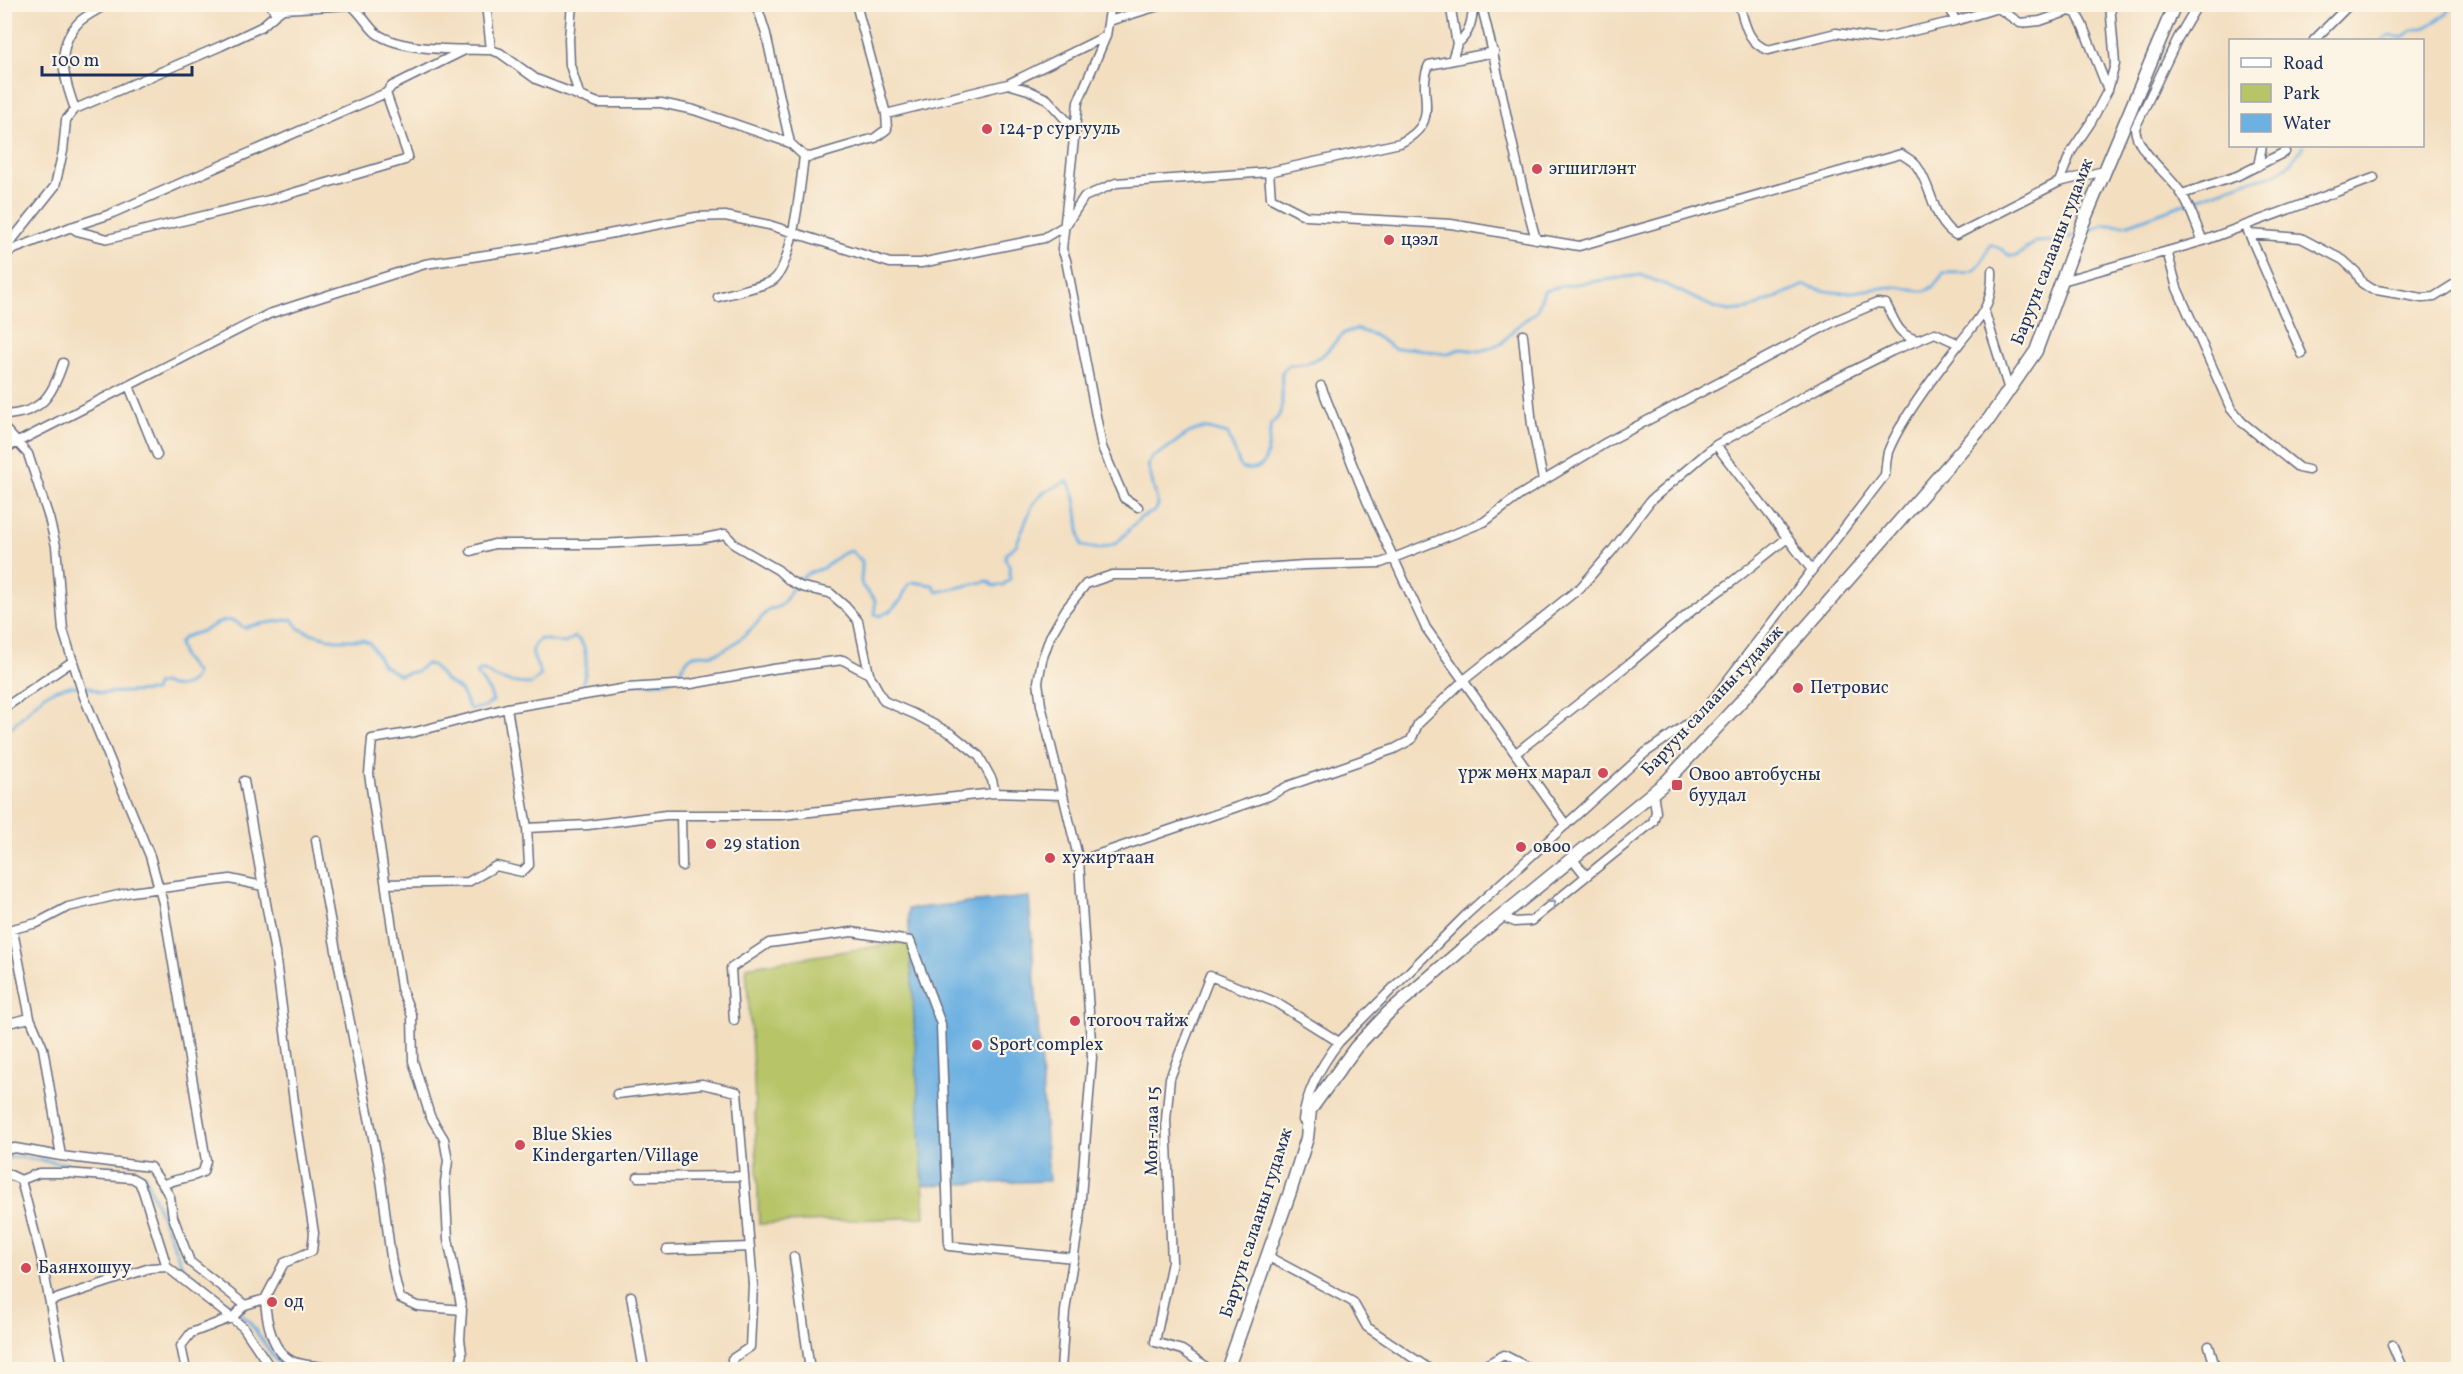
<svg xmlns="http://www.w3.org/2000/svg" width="2463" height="1374" viewBox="0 0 2463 1374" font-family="Vollkorn,serif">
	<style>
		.green { fill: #b7c567; stroke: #697a62; stroke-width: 1.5 }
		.water { fill: #6db1e2; stroke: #4470a0; stroke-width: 1.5 }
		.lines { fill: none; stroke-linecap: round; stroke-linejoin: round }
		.stream { stroke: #6db1e2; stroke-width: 3 }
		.minor-casing { stroke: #676c80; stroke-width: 11 }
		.secondary-casing { stroke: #676c80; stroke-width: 15 }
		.minor { stroke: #fff; stroke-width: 8 }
		.secondary { stroke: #fff; stroke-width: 12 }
		.oneway { stroke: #8d97ae }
		.poi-dot { fill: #d1495b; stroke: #fcf5e5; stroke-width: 2 }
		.labels { text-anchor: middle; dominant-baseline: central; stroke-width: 4.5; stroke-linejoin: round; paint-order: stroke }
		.poi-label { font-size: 18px; fill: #1b2f5e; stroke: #fcf5e5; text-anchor: start }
		.street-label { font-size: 18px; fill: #1b2f5e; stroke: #fcf5e5 }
	</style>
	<rect width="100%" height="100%" fill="#fcf5e5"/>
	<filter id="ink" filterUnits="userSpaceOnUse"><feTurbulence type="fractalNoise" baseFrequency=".0167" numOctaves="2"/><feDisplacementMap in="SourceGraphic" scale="12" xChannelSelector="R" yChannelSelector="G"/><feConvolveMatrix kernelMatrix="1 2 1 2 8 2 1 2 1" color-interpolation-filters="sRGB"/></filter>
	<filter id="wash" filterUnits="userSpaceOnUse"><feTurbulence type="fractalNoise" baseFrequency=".008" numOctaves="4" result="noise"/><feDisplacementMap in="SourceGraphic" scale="24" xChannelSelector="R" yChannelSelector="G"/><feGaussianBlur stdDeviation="1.35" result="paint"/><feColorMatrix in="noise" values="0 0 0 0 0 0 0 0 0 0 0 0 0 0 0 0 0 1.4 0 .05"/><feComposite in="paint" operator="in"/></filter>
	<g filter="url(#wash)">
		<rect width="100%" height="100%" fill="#f3dec0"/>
		<path class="green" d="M 910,941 L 925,1217 L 759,1224 L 754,1079 L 746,967 Z"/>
		<path class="water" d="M 1029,897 L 1049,1181 L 923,1185 L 908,909 Z"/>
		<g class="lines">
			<path class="stream" d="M 2382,40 L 2389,36 L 2402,37 L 2413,30 L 2426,27 L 2447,14 L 2451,4
				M 2085,232 L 2103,225 L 2126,225 L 2250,180 C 2279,177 2288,169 2303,146
				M 624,685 C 638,680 658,686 670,680 C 681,675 682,662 692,656 C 699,652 707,656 714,654 C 736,647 755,626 769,609 C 788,609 787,589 801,578 C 806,573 816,571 823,568 C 833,562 839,553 851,551 L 862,561 C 863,587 854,579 875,600 L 875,614 L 880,616 L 890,611 L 901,600 L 908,585 L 913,582 L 933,585 L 937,592 L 988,581 L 994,586 L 1003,585 L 1010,579 L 1009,565 L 1005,559 L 1006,554 L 1016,545 L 1033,504 L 1043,493 L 1067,481 C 1080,498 1076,525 1082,546 L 1099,549 L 1117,543 L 1140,518 L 1155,511 L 1158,505 L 1148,465 L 1152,457 C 1170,451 1187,426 1208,429 C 1215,430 1221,433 1228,434 L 1241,468 C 1273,476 1267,444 1271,424 C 1288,413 1280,390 1282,372 L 1289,365 L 1306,364 L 1323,355 L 1344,333 L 1356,329 L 1374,335 L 1395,349 L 1410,348 L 1446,354 L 1460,349 L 1480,351 L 1490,348 L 1502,343 L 1515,328 L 1537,311 L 1544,291 L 1561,286 L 1641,275 L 1669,286 L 1715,308 L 1730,311 L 1749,309 L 1805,285 C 1846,300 1857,288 1896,287 C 1905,287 1915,292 1924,291 C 1933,290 1939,280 1943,273 C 1976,272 1977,277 1990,244 L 2001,249 L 2010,256 L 2017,256 L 2035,242 L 2057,241 L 2073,236
				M 4,731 L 12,727 L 44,695 L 57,689 L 70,686 L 89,687 L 101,693 L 154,691 L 156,685 L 163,683 C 174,689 192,688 196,673 L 183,657 L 179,643 C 186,633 195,635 205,630 C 216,625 220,619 233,621 C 238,622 240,626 245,628 C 254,623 280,622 292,619 L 300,629 L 310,633 L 335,640 L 363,640 L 370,643 L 383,665 L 399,675 L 417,671 L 426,664 L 432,665 L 445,680 L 460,690 L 470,709 L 485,707 L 493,701 L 490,692 L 477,674 L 480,670 C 487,671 488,673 493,676 C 505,682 519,684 531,684 L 541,675 C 537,662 525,650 540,639 L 565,643 L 575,637 C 590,645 587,671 582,685 L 584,688 L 603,688
				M 4,1159 L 16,1157 L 144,1174 L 183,1268 L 248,1320 L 283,1370"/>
		</g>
	</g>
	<g filter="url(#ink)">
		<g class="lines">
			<defs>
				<path id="minor" d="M 270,4 L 276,14 L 283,9 L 351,5 C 361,13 367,25 376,33 C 402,52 459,49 491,50 L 500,53 L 536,79 L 598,103 L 661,103 L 694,110 L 790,143 L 804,156 L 810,157 L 875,138 L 887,129 L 886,114 L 856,4
					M 486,4 L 491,50
					M 572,4 L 569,39 L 570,65 L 580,97
					M 754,4 L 760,15 L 766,34 L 790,143
					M 1111,4 L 1106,36 L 1078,102 L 1062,249 L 1066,260 L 1102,447 L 1124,498 L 1138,507
					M 1450,4 L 1457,44 L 1452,60
					M 1481,4 C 1502,82 1513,161 1536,239
					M 1739,4 C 1745,23 1747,43 1768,50 L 1836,33 L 1879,39 L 1955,21 L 1998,8 L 2020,23 L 2040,21 L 2069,11 L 2076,13 L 2082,24 L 2108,90
					M 1949,4 L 1955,21
					M 2198,4 L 2178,38 L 2135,128 C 2136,151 2169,174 2181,193 C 2191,207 2196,226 2203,241
					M 2076,13 L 2086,4
					M 1109,21 L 1165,4
					M 2314,40 L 2350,4
					M 1457,44 C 1470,34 1472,20 1474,4
					M 1008,84 L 1106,36
					M 75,109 L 221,46 L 261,27 L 276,14
					M 886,114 L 1008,84 L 1028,90 L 1047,99 L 1076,131
					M 2258,166 L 2262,146
					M 1269,172 L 1400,143 C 1445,120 1415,94 1429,65 L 1494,52
					M 2059,182 L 2071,152 L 2091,122 L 2108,90 L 2115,64 L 2110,4
					M 2182,194 L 2237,176 L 2285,152
					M 71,227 L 77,231 L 108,239 L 269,200 L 405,160 L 408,156 L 386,93
					M 2247,229 L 2302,354
					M 2249,234 L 2301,238 L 2343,260 L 2356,272 L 2362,283 L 2371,289 L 2422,298 L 2434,297 L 2458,282
					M 4,250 L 55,186 L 63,151 L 66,120 L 75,109 C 64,79 54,48 79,22 C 86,15 98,10 107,4
					M 2167,251 L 2177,288 L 2231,409 L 2242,422 L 2299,468 L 2308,470
					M 4,253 L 71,227 L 108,215 L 386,93 L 392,86 L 467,49
					M 2062,281 L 2203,241 L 2374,178
					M 718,297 C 733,292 758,288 772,281 C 793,269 801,180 804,156
					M 1985,313 L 2009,390
					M 1523,335 L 1532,425 L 1543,480
					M 129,386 L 157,455
					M 1321,386 L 1367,501 L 1426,628 L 1566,825
					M 4,415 C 42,413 52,396 63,363
					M 4,428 L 28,454 L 49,518 L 56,546 L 63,630 L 84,697 L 150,856 L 163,903 L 206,1161 L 203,1172 C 190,1179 175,1178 163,1185 L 170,1197 L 173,1217 L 190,1262 L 245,1305
					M 1716,445 L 1812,570
					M 4,449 L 269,314 L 425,264 L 552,245 L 696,217 L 725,216 L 769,225 L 890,263 L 921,263 L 1044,238 L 1066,225 L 1084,197 L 1116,183 L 1269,172 L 1271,198 L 1306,216 L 1451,224 L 1579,246 L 1901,154 C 1906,157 1913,161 1916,165 C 1933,187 1932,221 1956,235 L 2059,182 L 2104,171
					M 471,551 L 494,544 L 598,544 L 700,539 L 725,534 L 735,545 L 778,570 L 790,581 L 802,587 L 830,593 L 846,607 L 858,621 L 869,674
					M 4,708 L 73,661
					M 1516,753 L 1630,663 L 1694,609 L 1733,581 L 1786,539
					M 1063,795 L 1041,705 L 1038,682 L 1042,660 L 1050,637 L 1066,609 L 1086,584 L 1112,575 L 1162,575 L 1304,565 L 1381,563 L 1484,522 L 1520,495 L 1607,442 L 1837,320 L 1877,303 L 1886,304 C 1895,321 1898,337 1919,340
					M 681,816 L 682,866
					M 527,828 L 588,825 L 666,815 L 781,815 L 995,793 L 1063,795 L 1079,861 L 1092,1057 L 1079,1223 L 1065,1311 L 1061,1370
					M 316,840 C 334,949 357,1055 378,1163 C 387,1208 387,1254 400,1298 L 417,1306 L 462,1310
					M 1571,857 L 1586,876
					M 1079,861 L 1269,796 L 1288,786 L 1394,749 L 1411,740 L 1418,724 L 1464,680 L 1581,587 L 1612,551 L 1651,500 L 1716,445 L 1824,385 L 1892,351 L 1935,333 L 1959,344
					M 386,884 L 468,882 L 496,866 L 522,872 L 529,865 L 527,828 L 507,708
					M 1500,916 L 1515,922 L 1531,921 L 1653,822 L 1656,812 L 1653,792
					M 4,931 L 37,923 L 68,907 L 131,892 L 230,879 L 263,886
					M 13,931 L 30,1018 L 43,1048 L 61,1156 L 150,1167 L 163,1185
					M 734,1020 L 731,968 L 769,943 L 852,932 L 910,941 L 941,1024 L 949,1246 L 1074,1258
					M 4,1024 L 30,1018
					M 617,1094 L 702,1084 L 737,1092 L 753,1285 L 750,1347 L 732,1359 L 733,1370
					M 1303,1120 C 1306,1092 1322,1064 1339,1042 L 1466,915 L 1645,753 L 1690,722 L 1707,707 L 1885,475 C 1886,468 1886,459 1888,452 C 1900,420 1937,372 1959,344 C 1979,318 1993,307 1992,271
					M 4,1150 L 15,1148 L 61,1156
					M 4,1172 L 21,1180 L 41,1257 L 63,1370
					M 638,1177 L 744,1176
					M 21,1180 L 39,1173 L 66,1173 L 132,1178 L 139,1182 L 143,1191 L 167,1267 L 243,1327 L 272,1370
					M 667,1250 L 750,1247
					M 1267,1256 L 1353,1302 L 1367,1327 L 1431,1370
					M 794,1257 L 810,1370
					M 631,1296 L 644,1370
					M 265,1299 C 266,1318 271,1351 292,1361 C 302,1366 331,1367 343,1370
					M 50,1301 L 150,1268 L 167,1267
					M 2392,1345 L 2403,1370
					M 2209,1346 L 2216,1370
					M 186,1370 L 181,1346 L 191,1333 L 233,1317 L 245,1305 L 265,1299 L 284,1263 L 312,1251 L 314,1233 L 297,1125 L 275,953 L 244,781
					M 434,1370 L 460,1366 L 462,1354 L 460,1339 L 462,1310 L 448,1239 L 445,1182 L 448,1161 L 444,1139 L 430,1116 L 413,1061 L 412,1016 L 401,988 L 369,774 L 372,739 L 415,732 L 507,708 L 627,688 L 691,684 L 773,669 L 843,660 L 869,674 L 884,701 L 914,714 L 952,734 L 979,756 L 992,780 L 995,793
					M 1203,1370 L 1204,1365 L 1182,1350 L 1155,1342 L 1172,1262 L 1166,1120 L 1170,1078 L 1210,976 L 1275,1002 L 1339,1042
					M 1476,1370 L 1504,1355 L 1533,1370"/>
				<path id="secondary" d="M 1227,1370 L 1290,1192 L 1307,1138 L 1310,1110 L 1356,1047 L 1388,1013 L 1481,933 L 1666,782 L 1746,696 L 1989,419 L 2036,351 L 2083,223 L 2175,4"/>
			</defs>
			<use href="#minor" class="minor-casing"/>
			<use href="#secondary" class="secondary-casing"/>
			<use href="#minor" class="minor"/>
			<use href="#secondary" class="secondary"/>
		</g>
		<defs><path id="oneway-chevron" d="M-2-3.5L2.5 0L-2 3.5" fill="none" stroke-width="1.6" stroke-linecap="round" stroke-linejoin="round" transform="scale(1.5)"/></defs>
		<use class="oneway" href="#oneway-chevron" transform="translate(1552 904) rotate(-39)"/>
	</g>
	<g class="poi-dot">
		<circle cx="987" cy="129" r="6"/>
		<circle cx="1537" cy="169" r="6"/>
		<circle cx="1389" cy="240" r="6"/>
		<circle cx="1798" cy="688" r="6"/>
		<circle cx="1603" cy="773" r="6"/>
		<rect x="1671" y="779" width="12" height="12" rx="3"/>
		<circle cx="711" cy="844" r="6"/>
		<circle cx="1521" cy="847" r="6"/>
		<circle cx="1050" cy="858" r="6"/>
		<circle cx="1075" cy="1021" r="6"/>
		<circle cx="977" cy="1045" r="6"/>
		<circle cx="520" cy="1145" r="6"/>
		<circle cx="26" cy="1268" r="6"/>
		<circle cx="272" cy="1302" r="6"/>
	</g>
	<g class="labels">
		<g class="poi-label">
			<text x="999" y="129">124-р сургууль</text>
			<text x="1549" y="169">эгшиглэнт</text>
			<text x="1401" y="240">цээл</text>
			<text x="1810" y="688">Петровис</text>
			<text x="1591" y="773" text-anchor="end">үрж мөнх марал</text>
			<text x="1689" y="775">Овоо автобусны<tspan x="1689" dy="21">буудал</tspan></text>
			<text x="723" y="844">29 station</text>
			<text x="1533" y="847">овоо</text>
			<text x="1062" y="858">хужиртаан</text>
			<text x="1087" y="1021">тогооч тайж</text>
			<text x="989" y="1045">Sport complex</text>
			<text x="532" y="1135">Blue Skies<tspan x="532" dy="21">Kindergarten/Village</tspan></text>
			<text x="38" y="1268">Баянхошуу</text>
			<text x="284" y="1302">од</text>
		</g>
		<g class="street-label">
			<text transform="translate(2053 252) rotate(-69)">Баруун салааны гудамж</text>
			<text transform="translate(1713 701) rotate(-47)">Баруун салааны гудамж</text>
			<text transform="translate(1153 1131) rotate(-89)">Мон-лаа 15</text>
			<text transform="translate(1257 1223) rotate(-72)">Баруун салааны гудамж</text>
		</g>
	</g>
	<rect width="2463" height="1374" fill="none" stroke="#fcf5e5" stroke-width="24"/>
	<rect x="2229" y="39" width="195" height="108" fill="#fcf5e5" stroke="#a2a6af" stroke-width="1.5"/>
	<rect x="2241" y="58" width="30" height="9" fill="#ffffff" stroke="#a2a6af" stroke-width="1.5"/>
	<text x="2283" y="69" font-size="18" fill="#1b2f5e">Road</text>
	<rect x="2241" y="84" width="30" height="18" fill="#b7c567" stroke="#a2a6af" stroke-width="1.5"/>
	<text x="2283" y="99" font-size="18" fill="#1b2f5e">Park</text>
	<rect x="2241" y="114" width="30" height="18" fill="#6db1e2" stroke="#a2a6af" stroke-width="1.5"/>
	<text x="2283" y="129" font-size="18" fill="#1b2f5e">Water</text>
	<path d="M42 66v9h150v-9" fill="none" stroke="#1b2f5e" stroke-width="3"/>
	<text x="51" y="66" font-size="18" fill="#1b2f5e" stroke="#fcf5e5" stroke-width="4.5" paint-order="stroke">100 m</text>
</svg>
